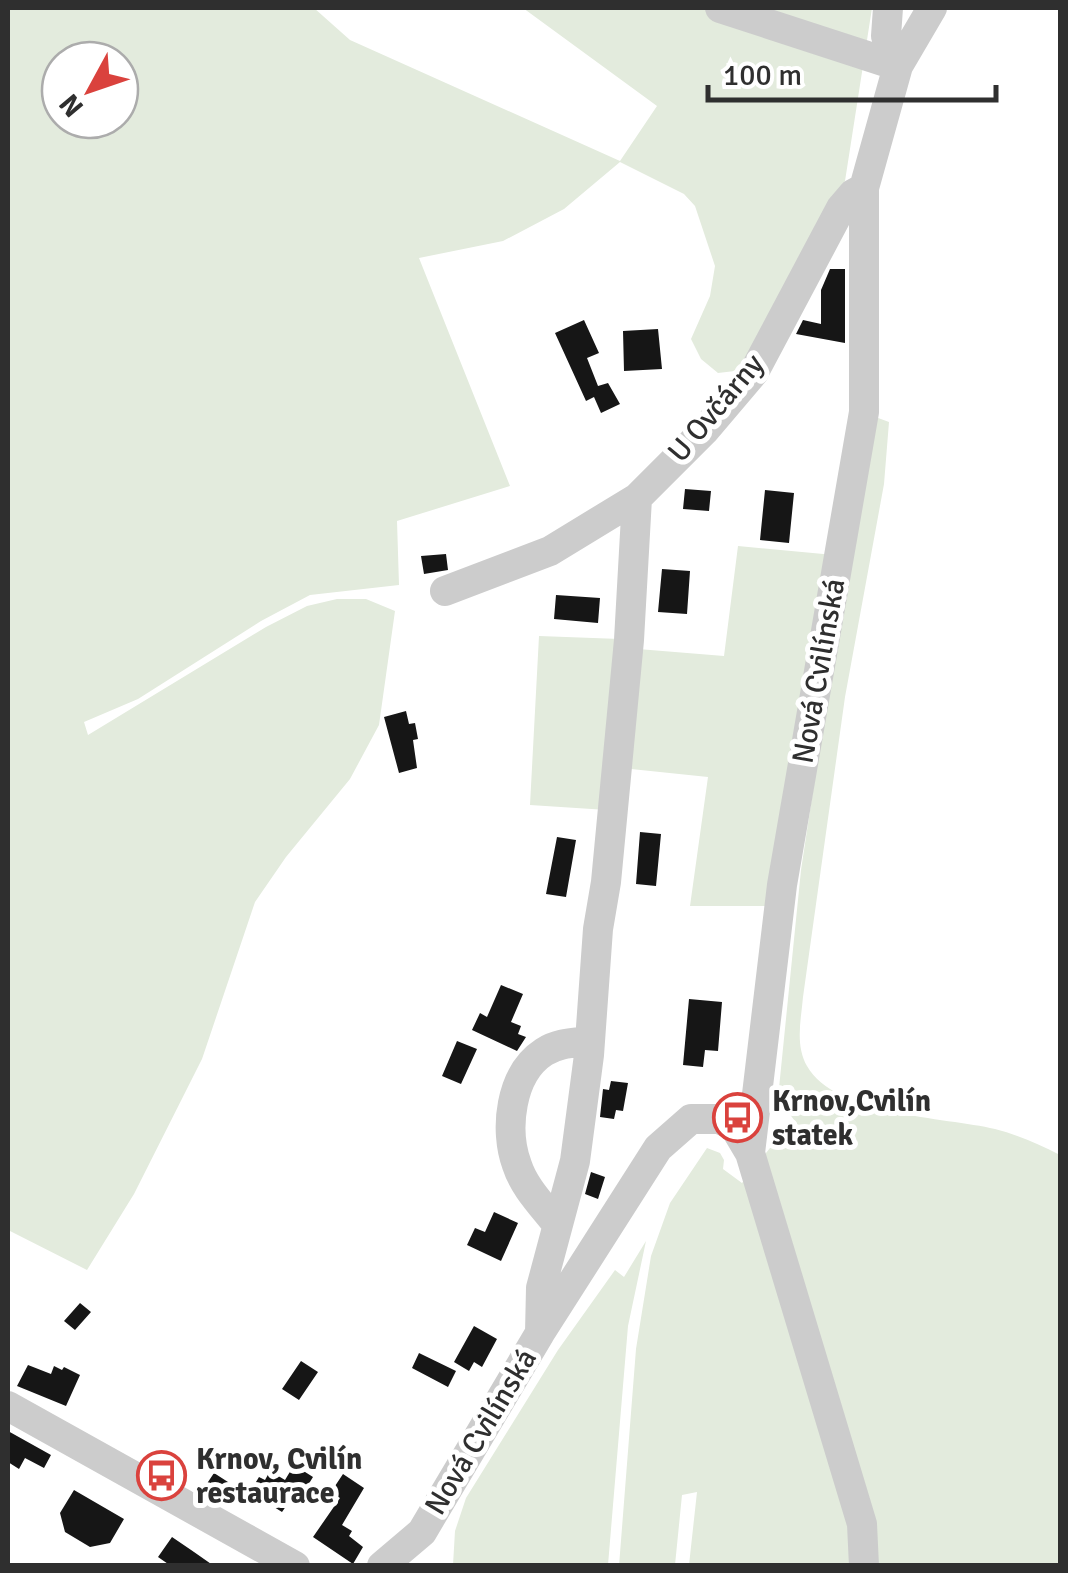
<svg xmlns="http://www.w3.org/2000/svg" width="1068" height="1573" viewBox="0 0 1068 1573" font-family="Signika,sans-serif">
	<style>
		.green { fill: #e3ebdd; fill-rule: evenodd }
		.building { fill: #161616 }
		.lines { fill: none; stroke-linecap: round; stroke-linejoin: round }
		.minor { stroke: #ccc; stroke-width: 30 }
		.labels { text-anchor: middle; dominant-baseline: central; stroke-width: 10; stroke-linejoin: round; paint-order: stroke }
		.street-label { font-size: 30px; fill: #2f2f2f; stroke: #fff }
		.poi-label { font-size: 30px; font-weight: bold; fill: #2f2f2f; stroke: #fff; text-anchor: start }
	</style>
	<rect width="100%" height="100%" fill="#fff"/>
	<path class="green" d="M 8,8 L 314,8 L 350,40 L 620,161 L 657,106 L 523,8 L 872,8 L 845,181 L 766,336 L 735,371 L 718,373 L 701,359 L 691,339 L 710,296 L 715,266 L 695,206 L 684,194 L 620,162 L 564,209 L 503,241 L 419,258 L 510,486 L 397,521 L 399,585 L 310,595 L 261,621 L 138,699 L 84,722 L 88,735 L 266,627 L 307,606 L 337,599 L 366,599 L 395,611 L 379,725 L 350,779 L 286,857 L 255,902 L 202,1059 L 134,1194 L 87,1270 L 8,1230 ZM 60,60 L 120,60 L 120,120 L 60,120 Z
		M 870,415 L 889,422 L 884,484 L 845,697 L 803,997 C 801,1020 795,1045 807,1066 C 835,1116 945,1117 995,1129 C 1018,1135 1039,1144 1060,1155 L 1060,1565 L 689,1565 L 697,1492 L 682,1495 L 675,1565 L 619,1566 L 636,1349 L 651,1256 L 670,1203 L 707,1148 L 720,1153 L 724,1160 L 723,1169 L 742,1183 L 770,1148 L 797,1124 L 778,1098 L 801,870 Z
		M 738,546 L 834,555 L 767,906 L 690,906 L 708,777 L 631,769 L 638,649 L 724,656 Z
		M 539,636 L 620,639 L 607,810 L 530,805 Z
		M 646,1241 L 628,1326 L 608,1565 L 453,1565 L 455,1531 L 466,1498 L 558,1350 L 615,1270 L 624,1277 Z"/>
	<path class="building" d="M 830,269 L 845,269 L 845,343 L 796,334 L 803,320 L 821,324 L 821,290 Z
		M 584,320 L 599,353 L 587,358 L 598,386 L 608,383 L 620,404 L 601,413 L 594,397 L 586,401 L 555,333 Z
		M 658,329 L 662,369 L 624,371 L 623,331 Z
		M 685,489 L 711,491 L 709,511 L 683,509 Z
		M 765,490 L 794,493 L 789,543 L 760,540 Z
		M 446,554 L 448,570 L 424,574 L 421,556 Z
		M 662,569 L 690,571 L 687,614 L 658,612 Z
		M 556,595 L 600,598 L 598,623 L 554,619 Z
		M 406,711 L 409,724 L 415,723 L 418,739 L 413,740 L 417,768 L 399,773 L 384,717 Z
		M 640,832 L 661,834 L 656,886 L 636,884 Z
		M 557,837 L 576,840 L 566,897 L 546,894 Z
		M 501,985 L 523,994 L 511,1022 L 521,1026 L 518,1034 L 526,1037 L 517,1051 L 472,1030 L 480,1013 L 487,1017 Z
		M 689,999 L 722,1002 L 718,1051 L 705,1050 L 703,1067 L 683,1065 Z
		M 457,1041 L 477,1049 L 461,1084 L 442,1076 Z
		M 611,1081 L 628,1083 L 623,1111 L 616,1110 L 614,1119 L 600,1117 L 603,1089 L 609,1090 Z
		M 591,1172 L 605,1177 L 598,1199 L 585,1194 Z
		M 494,1212 L 518,1223 L 501,1261 L 467,1245 L 475,1228 L 485,1232 Z
		M 80,1303 L 91,1312 L 75,1330 L 64,1321 Z
		M 474,1326 L 497,1339 L 482,1367 L 474,1362 L 469,1371 L 454,1362 Z
		M 419,1353 L 456,1371 L 448,1387 L 412,1368 Z
		M 301,1361 L 318,1372 L 299,1400 L 282,1389 Z
		M 28,1365 L 51,1374 L 54,1366 L 62,1370 L 64,1367 L 80,1375 L 66,1406 L 17,1386 Z
		M 8,1431 L 51,1455 L 44,1468 L 25,1458 L 19,1469 L 8,1462 Z
		M 294,1465 L 313,1477 L 297,1503 L 291,1499 L 282,1512 L 250,1492 L 259,1477 L 265,1480 L 270,1471 L 285,1480 Z
		M 214,1473 L 242,1491 L 234,1503 L 206,1485 Z
		M 343,1474 L 364,1488 L 342,1525 L 352,1531 L 349,1536 L 363,1547 L 353,1564 L 313,1537 L 340,1498 L 331,1492 Z
		M 74,1490 L 124,1519 L 110,1543 L 90,1547 L 65,1532 L 60,1513 Z
		M 172,1537 L 194,1552 L 214,1566 L 171,1566 L 158,1557 Z"/>
	<g class="lines">
		<path class="minor" d="M 720,8 L 898,66
			M 888,8 L 886,36 L 898,66
			M 445,591 L 550,551 L 637,498 L 704,431 L 754,372 L 841,208 L 853,194 L 864,188
			M 750,1153 L 782,885 L 864,412 L 864,188 L 898,66 L 932,8
			M 556,1223 C 542,1205 524,1187 517,1165 C 504,1130 510,1074 544,1052 C 558,1043 573,1043 589,1041
			M 540,1333 L 541,1288 L 575,1161 L 589,1055 L 598,929 L 606,882 L 629,640 L 637,498
			M 8,1406 L 295,1566
			M 382,1566 L 422,1532 L 540,1333 L 658,1148 L 691,1119 L 719,1119 L 734,1126 L 750,1153 L 862,1524 L 864,1566"/>
	</g>
	<defs>
		<symbol id="bus-ring" viewBox="-11 -11 22 22"><circle r="9.5" fill="#fff" stroke="#da423d" stroke-width="1.5"/><path d="M-5-6H5V4H4V6H2V4H-2V6H-4V4H-5ZM-3.5-4V0h7V-4ZM-3.5 1.2v1.5H-2V1.2ZM2 1.2v1.5H3.5V1.2Z" fill="#da423d"/></symbol>
	</defs>
	<g fill-rule="evenodd">
		<use href="#bus-ring" x="710" y="1090" width="55" height="55"/>
		<use href="#bus-ring" x="134" y="1448" width="55" height="55"/>
	</g>
	<g class="labels">
		<g class="street-label">
			<text transform="translate(716 408) rotate(-50)">U Ovčárny</text>
			<text transform="translate(819 671) rotate(-80)">Nová Cvilínská</text>
			<text transform="translate(481 1432) rotate(-59)">Nová Cvilínská</text>
		</g>
		<g class="poi-label">
			<text x="772" y="1101">Krnov,Cvilín<tspan x="772" dy="34">statek</tspan></text>
			<text x="196" y="1459">Krnov, Cvilín<tspan x="196" dy="34">restaurace</tspan></text>
		</g>
	</g>
	<rect width="1068" height="1573" fill="none" stroke="#2f2f2f" stroke-width="20"/>
	<g transform="translate(90 90) rotate(230)"><circle r="48" fill="#ffffff" stroke="#acacac" stroke-width="2.5"/>
	<path d="M0-8L18 38L0 25L-18 38Z" fill="#da423d"/>
	<text y="-15" font-size="28" font-weight="bold" text-anchor="middle" fill="#2f2f2f">N</text>
	</g>
	<path d="M708 85v15h288v-15" fill="none" stroke="#2f2f2f" stroke-width="5"/>
	<text x="723" y="85" font-size="30" fill="#2f2f2f" stroke="#ffffff" stroke-width="8" paint-order="stroke">100 m</text>
</svg>
